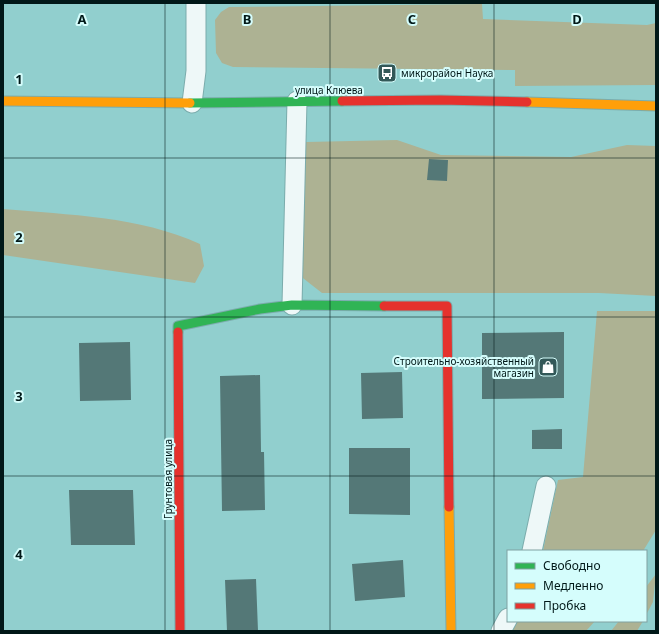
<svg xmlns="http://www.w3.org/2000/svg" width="659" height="634" viewBox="0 0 659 634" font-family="'Noto Sans',sans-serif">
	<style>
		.green { fill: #adb293 }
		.building { fill: #547877 }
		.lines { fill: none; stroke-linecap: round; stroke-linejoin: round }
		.street-casing { stroke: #7bacac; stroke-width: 21 }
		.fast-casing { stroke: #7bacac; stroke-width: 11 }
		.slow-casing { stroke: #7bacac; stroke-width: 11 }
		.jam-casing { stroke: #7bacac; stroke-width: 11 }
		.street { stroke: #eef8f8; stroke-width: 19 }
		.fast { stroke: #30b455; stroke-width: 9 }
		.slow { stroke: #ff9f0a; stroke-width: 9 }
		.jam { stroke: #e5322d; stroke-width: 9 }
		.grid { fill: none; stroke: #011818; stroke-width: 1; stroke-opacity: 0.55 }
		.labels { text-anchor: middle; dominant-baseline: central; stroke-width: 4; stroke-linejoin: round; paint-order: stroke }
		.poi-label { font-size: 10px; fill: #011818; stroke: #d5fdfc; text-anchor: start }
		.street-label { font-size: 10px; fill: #011818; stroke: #d5fdfc }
		.grid-label { font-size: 13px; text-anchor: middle; font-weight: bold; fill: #011818; stroke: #d5fdfc; stroke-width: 4; stroke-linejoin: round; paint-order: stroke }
	</style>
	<rect width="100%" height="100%" fill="#91cfce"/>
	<path class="green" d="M 482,4 L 483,19 L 647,25 L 656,23 L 656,85 L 515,86 L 515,70 L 233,67 L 222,63 L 216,53 L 215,20 L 221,12 L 229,7 Z
		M 397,140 L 441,155 L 571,157 L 627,145 L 656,146 L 656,296 L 599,293 L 322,293 L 299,275 L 300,153 L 306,142 Z
		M 3,209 C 69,215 139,216 200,244 L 204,266 L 195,283 L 3,255 Z
		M 597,311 L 656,311 L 656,530 L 643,551 L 543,551 L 558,480 L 583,477 Z
		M 656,574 L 653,602 L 646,615 L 646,587 Z
		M 515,621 L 595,621 L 586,631 L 510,631 Z
		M 619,621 L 643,621 L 637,631 L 611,631 Z"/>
	<path class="building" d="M 429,159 L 448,160 L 447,181 L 427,180 Z
		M 564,332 L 564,398 L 482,399 L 482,333 Z
		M 130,342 L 131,400 L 80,401 L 79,343 Z
		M 402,372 L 403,418 L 362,419 L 361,373 Z
		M 260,375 L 261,452 L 264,452 L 265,510 L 222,511 L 220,376 Z
		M 562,429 L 562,449 L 532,449 L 532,430 Z
		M 349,448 L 410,448 L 410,515 L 349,514 Z
		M 69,490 L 133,490 L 135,545 L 71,545 Z
		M 403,560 L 405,597 L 355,601 L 352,564 Z
		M 256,579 L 258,631 L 227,631 L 225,580 Z"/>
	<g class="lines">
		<defs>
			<path id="street" d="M 192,103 L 196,71 L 196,3
				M 292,305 L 297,101
				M 532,551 L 546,486
				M 501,631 L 508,618"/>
			<path id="fast" d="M 190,103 L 342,101
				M 178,332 L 178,326 L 260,309 L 292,305 L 384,306"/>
			<path id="slow" d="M 3,101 L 190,103
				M 527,102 L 656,106
				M 449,507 L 451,631"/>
			<path id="jam" d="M 342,101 L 440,100 L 527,102
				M 384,306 L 447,306 L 449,507
				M 178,332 L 180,631"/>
		</defs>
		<use href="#street" class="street-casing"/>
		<use href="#fast" class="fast-casing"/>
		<use href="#slow" class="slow-casing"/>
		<use href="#jam" class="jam-casing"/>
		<use href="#street" class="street"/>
		<use href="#fast" class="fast"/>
		<use href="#slow" class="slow"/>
		<use href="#jam" class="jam"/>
	</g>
	<path class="grid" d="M 165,3 L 165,631M 330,3 L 330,631M 494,3 L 494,631M 3,158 L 656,158M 3,317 L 656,317M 3,476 L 656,476"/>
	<defs>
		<symbol id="bus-square" viewBox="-11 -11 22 22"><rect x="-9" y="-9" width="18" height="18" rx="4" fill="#335858" stroke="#d5fdfc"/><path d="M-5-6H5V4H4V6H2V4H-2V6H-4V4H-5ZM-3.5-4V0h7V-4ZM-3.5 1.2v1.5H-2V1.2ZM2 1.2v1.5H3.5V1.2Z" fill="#fff"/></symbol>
		<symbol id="shop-square" viewBox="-11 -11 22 22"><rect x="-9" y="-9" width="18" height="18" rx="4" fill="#335858" stroke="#d5fdfc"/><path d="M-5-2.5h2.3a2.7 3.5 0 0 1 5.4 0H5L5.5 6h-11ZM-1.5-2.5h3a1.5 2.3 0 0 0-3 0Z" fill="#fff"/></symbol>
	</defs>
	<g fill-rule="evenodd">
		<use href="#bus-square" x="376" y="62" width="22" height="22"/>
		<use href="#shop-square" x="537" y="356" width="22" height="22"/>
	</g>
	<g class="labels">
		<g class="poi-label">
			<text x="401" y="73">микрорайон Наука</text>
			<text x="534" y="361" text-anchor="end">Строительно-хозяйственный<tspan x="534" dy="12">магазин</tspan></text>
		</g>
		<g class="street-label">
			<text x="329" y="90">улица Клюева</text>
			<text transform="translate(168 479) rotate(-90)">Грунтовая улица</text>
		</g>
	</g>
	<g class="grid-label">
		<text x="82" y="24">A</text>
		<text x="247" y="24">B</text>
		<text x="412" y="24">C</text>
		<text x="577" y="24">D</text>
		<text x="19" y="84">1</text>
		<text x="19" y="242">2</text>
		<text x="19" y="401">3</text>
		<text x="19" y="559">4</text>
	</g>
	<rect width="659" height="634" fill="none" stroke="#011818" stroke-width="8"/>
	<rect x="507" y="550" width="140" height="72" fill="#d5fdfc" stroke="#80a1a1"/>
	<rect x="515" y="563" width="20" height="6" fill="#30b455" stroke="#80a1a1"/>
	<text x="543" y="570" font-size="12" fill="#011818">Свободно</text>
	<rect x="515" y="583" width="20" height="6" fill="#ff9f0a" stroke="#80a1a1"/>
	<text x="543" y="590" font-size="12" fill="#011818">Медленно</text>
	<rect x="515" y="603" width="20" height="6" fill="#e5322d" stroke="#80a1a1"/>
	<text x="543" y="610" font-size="12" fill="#011818">Пробка</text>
</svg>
